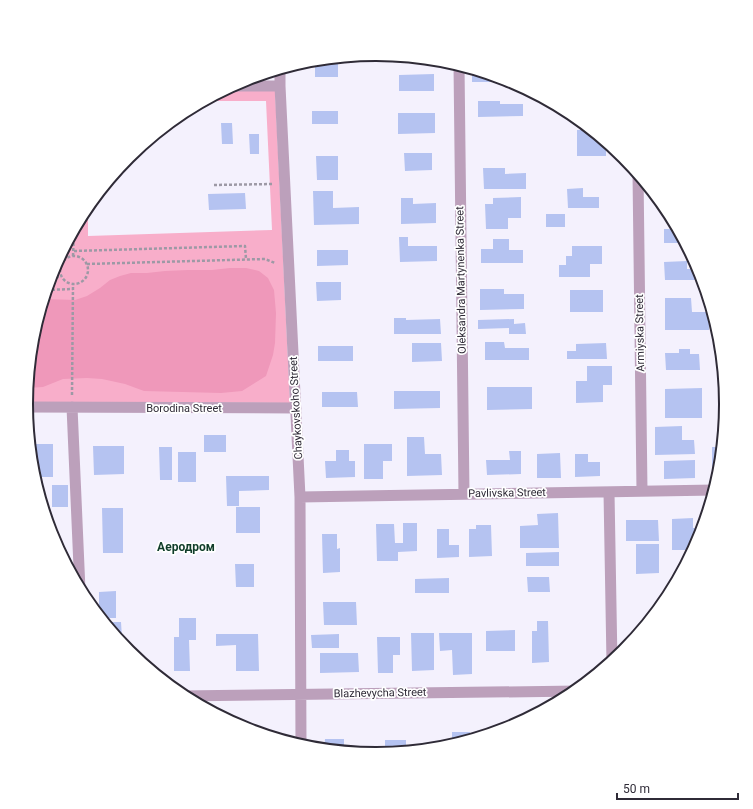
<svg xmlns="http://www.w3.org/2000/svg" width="753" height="809" viewBox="0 0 753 809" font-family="Roboto,sans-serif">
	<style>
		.green { fill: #f8aeca }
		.forest { fill: #ef98ba }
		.building { fill: #b5c3f1 }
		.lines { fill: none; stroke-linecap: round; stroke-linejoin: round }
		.path { stroke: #9d99a5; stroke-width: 2.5; stroke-dasharray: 3 2; stroke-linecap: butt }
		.minor { stroke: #bca0bb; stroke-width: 11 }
		.labels { text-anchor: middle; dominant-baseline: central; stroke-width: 3.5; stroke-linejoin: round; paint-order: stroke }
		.street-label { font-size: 11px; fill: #2f2b37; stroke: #fff }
		.neighbourhood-label { font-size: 12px; font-weight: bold; fill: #113e2a; stroke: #fff }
		.rim { fill: none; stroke: #2f2b37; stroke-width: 2 }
	</style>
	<rect width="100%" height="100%" fill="#f4f1fd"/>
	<path class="green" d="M 225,90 L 275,90 L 290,403 L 26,402 L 33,336 L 53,270 L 85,210 L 88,206 L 88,236 L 272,230 L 266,101 L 205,101 Z"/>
	<path class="forest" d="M 230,268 L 246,268 L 259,271 L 268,278 L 274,290 L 276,313 L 275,343 L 273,355 L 266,376 L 242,391 L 221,393 L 144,391 L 125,384 L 102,379 L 87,378 L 63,379 L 43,387 L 28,388 L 33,336 L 44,299 L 75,300 L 87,296 L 100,288 L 110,280 L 120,276 L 131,273 L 147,273 L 165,271 L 188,270 L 212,270 Z"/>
	<path class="building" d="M 338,58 L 338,77 L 315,77 L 315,60 Z
		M 472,69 L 495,76 L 495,82 L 472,82 Z
		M 434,74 L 434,91 L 399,91 L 399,75 Z
		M 478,101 L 500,101 L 500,104 L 523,104 L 523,116 L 478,117 Z
		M 312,111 L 338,111 L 338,124 L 312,124 Z
		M 398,113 L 435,113 L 435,133 L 398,134 Z
		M 221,123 L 232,123 L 233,144 L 222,144 Z
		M 591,129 L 606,142 L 606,156 L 577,156 L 577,130 Z
		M 249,134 L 259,134 L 259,154 L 250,154 Z
		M 404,153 L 432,153 L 432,170 L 405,171 Z
		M 316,156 L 338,156 L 338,180 L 317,180 Z
		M 483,168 L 505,168 L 505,174 L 526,173 L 526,189 L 484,189 Z
		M 583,188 L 583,197 L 599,197 L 599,208 L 568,208 L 567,189 Z
		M 313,191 L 333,191 L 333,208 L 359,207 L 359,224 L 314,225 Z
		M 245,193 L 246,209 L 209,210 L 208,194 Z
		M 521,197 L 521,218 L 508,218 L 508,229 L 486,229 L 485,204 L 493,204 L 493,198 Z
		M 401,198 L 413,198 L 413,204 L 436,203 L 436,223 L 401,224 Z
		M 663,204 L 668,210 L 670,214 L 663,214 Z
		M 546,214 L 565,214 L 565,227 L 546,227 Z
		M 664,229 L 678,229 L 686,243 L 664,243 Z
		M 399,237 L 408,237 L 408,246 L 437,246 L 437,261 L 400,262 Z
		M 493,239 L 509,239 L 509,250 L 523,250 L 523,263 L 481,263 L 481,249 L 493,249 Z
		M 572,246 L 602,246 L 602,264 L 590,264 L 590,277 L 559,277 L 559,265 L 566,265 L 566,256 L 572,256 Z
		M 317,250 L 348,250 L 348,265 L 317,266 Z
		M 687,261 L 687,269 L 699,269 L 703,280 L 665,280 L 664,262 Z
		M 316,282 L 341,282 L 341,300 L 317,301 Z
		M 480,289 L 504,289 L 504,294 L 524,294 L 524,309 L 480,310 Z
		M 570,290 L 603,290 L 603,312 L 570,312 Z
		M 665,298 L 691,298 L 692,312 L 709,312 L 709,330 L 665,330 Z
		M 394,318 L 406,318 L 406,320 L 440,319 L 441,334 L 394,334 Z
		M 514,319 L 514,324 L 525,323 L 526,334 L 509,334 L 509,328 L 478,329 L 478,320 Z
		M 485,342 L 504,342 L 505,348 L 529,348 L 529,360 L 485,360 Z
		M 412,343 L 441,343 L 442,361 L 412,362 Z
		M 606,343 L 607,359 L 567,359 L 567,351 L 576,351 L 576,344 Z
		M 318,346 L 353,346 L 353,361 L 318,361 Z
		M 679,349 L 690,349 L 690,354 L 699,354 L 700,370 L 666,370 L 665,353 L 679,353 Z
		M 587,366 L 612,366 L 612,385 L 603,385 L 603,402 L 576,403 L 576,381 L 587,381 Z
		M 487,387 L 532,387 L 532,409 L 487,410 Z
		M 702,388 L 702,418 L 665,418 L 665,389 Z
		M 394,391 L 440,391 L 440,408 L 394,409 Z
		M 322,392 L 357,392 L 358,407 L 322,407 Z
		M 682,426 L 682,440 L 694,440 L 695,454 L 655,455 L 655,427 Z
		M 204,435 L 226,435 L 226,452 L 204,452 Z
		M 407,437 L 424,437 L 425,454 L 441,454 L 442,475 L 407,476 Z
		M 32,444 L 53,444 L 53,477 L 34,477 L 32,464 Z
		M 364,444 L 392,444 L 392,461 L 383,461 L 383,479 L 364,479 Z
		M 93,446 L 124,446 L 124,474 L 94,475 Z
		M 159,447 L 172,447 L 172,480 L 160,480 Z
		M 712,447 L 723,447 L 719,476 L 712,476 Z
		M 336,450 L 349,450 L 349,461 L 355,461 L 355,477 L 326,478 L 325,461 L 336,461 Z
		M 509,451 L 521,451 L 521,474 L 487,475 L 486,460 L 510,460 Z
		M 178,452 L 196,452 L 196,482 L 178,482 Z
		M 560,453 L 561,478 L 537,478 L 537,454 Z
		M 575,454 L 588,454 L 588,462 L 600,462 L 600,476 L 575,477 Z
		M 695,460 L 695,478 L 664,479 L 664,461 Z
		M 226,476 L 269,476 L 269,490 L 239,491 L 239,506 L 227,506 Z
		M 52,485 L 68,485 L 68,507 L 52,507 Z
		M 236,507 L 260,507 L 260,533 L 236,533 Z
		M 102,508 L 123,508 L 123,553 L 103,553 Z
		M 558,513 L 559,548 L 520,548 L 520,526 L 538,525 L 537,514 Z
		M 693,518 L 693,528 L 701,528 L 701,535 L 700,539 L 694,550 L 672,550 L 672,519 Z
		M 626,520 L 658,520 L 659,541 L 626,541 Z
		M 403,523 L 417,523 L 417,551 L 398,552 L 398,561 L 377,561 L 376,524 L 394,524 L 395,543 L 403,543 Z
		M 476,525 L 491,525 L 492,556 L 469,557 L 469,529 L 476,529 Z
		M 437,529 L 449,529 L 449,545 L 459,545 L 459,557 L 437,558 Z
		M 322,534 L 337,534 L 337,549 L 340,548 L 340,572 L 323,573 Z
		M 636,544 L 659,544 L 659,573 L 636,574 Z
		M 559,552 L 559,566 L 526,566 L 526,553 Z
		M 235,564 L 254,564 L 254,587 L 236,587 Z
		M 527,577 L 549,577 L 550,592 L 528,592 Z
		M 449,578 L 449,593 L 415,593 L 415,579 Z
		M 116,591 L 116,618 L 101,618 L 99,616 L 99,592 Z
		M 323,602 L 356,602 L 357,625 L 324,625 Z
		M 179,618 L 196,618 L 196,640 L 189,640 L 190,671 L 174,671 L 174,637 L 179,637 Z
		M 537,621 L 548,621 L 549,662 L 532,663 L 532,631 L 537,631 Z
		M 104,622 L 121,622 L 122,638 L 117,638 Z
		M 515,630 L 515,651 L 486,651 L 486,631 Z
		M 411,633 L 434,633 L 434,670 L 412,671 Z
		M 439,633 L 472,633 L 472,674 L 453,675 L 452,650 L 440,651 Z
		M 216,634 L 258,634 L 259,671 L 236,671 L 236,645 L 216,646 Z
		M 339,634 L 339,648 L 312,648 L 311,635 Z
		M 377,637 L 400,637 L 400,655 L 393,655 L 393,673 L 378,673 Z
		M 320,653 L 358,653 L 359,672 L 320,673 Z
		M 452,732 L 470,732 L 470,741 L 452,746 Z
		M 325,739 L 344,739 L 344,748 L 363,748 L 363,754 L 324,750 Z
		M 385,740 L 406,740 L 406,752 L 385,754 Z"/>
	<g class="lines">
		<path class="path" d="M 214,185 L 272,184
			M 74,251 L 245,246 L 246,259
			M60 270a14 14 0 1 1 28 0a14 14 0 1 1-28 0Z
			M 73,256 L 74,231
			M 87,264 L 265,259 L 275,263
			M 51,277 L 61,277
			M 47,290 L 73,289
			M 72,395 L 73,285"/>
		<path class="minor" d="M 459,65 L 464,494
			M 280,69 L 280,86 L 300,497 L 301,746
			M 232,86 L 280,86
			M 638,174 L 642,491
			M 26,407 L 296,408
			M 72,407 L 80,590
			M 609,492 L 612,663
			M 300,497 L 715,490
			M 181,696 L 578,691"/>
	</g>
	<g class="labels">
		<g class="street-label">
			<text transform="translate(461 280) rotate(-91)">Oleksandra Martynenka Street</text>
			<text transform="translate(640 333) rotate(-91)">Armiyska Street</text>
			<text x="184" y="408">Borodina Street</text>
			<text transform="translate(296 408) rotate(-93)">Chaykovskoho Street</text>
			<text transform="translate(507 493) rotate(-1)">Pavlivska Street</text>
			<text transform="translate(380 693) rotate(-1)">Blazhevycha Street</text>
		</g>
		<g class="neighbourhood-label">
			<text x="186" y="547">Аеродром</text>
		</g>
	</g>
	<path d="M0 0H753V809H0ZM33 404a343 343 0 1 1 686 0a343 343 0 1 1-686 0Z" fill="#fff" fill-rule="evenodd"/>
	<path class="rim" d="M33 404a343 343 0 1 1 686 0a343 343 0 1 1-686 0Z"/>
	<path d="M617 793v6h121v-6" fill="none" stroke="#2f2b37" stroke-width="2"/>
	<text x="623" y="793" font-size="12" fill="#2f2b37" stroke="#ffffff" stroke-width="3" paint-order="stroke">50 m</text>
</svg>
